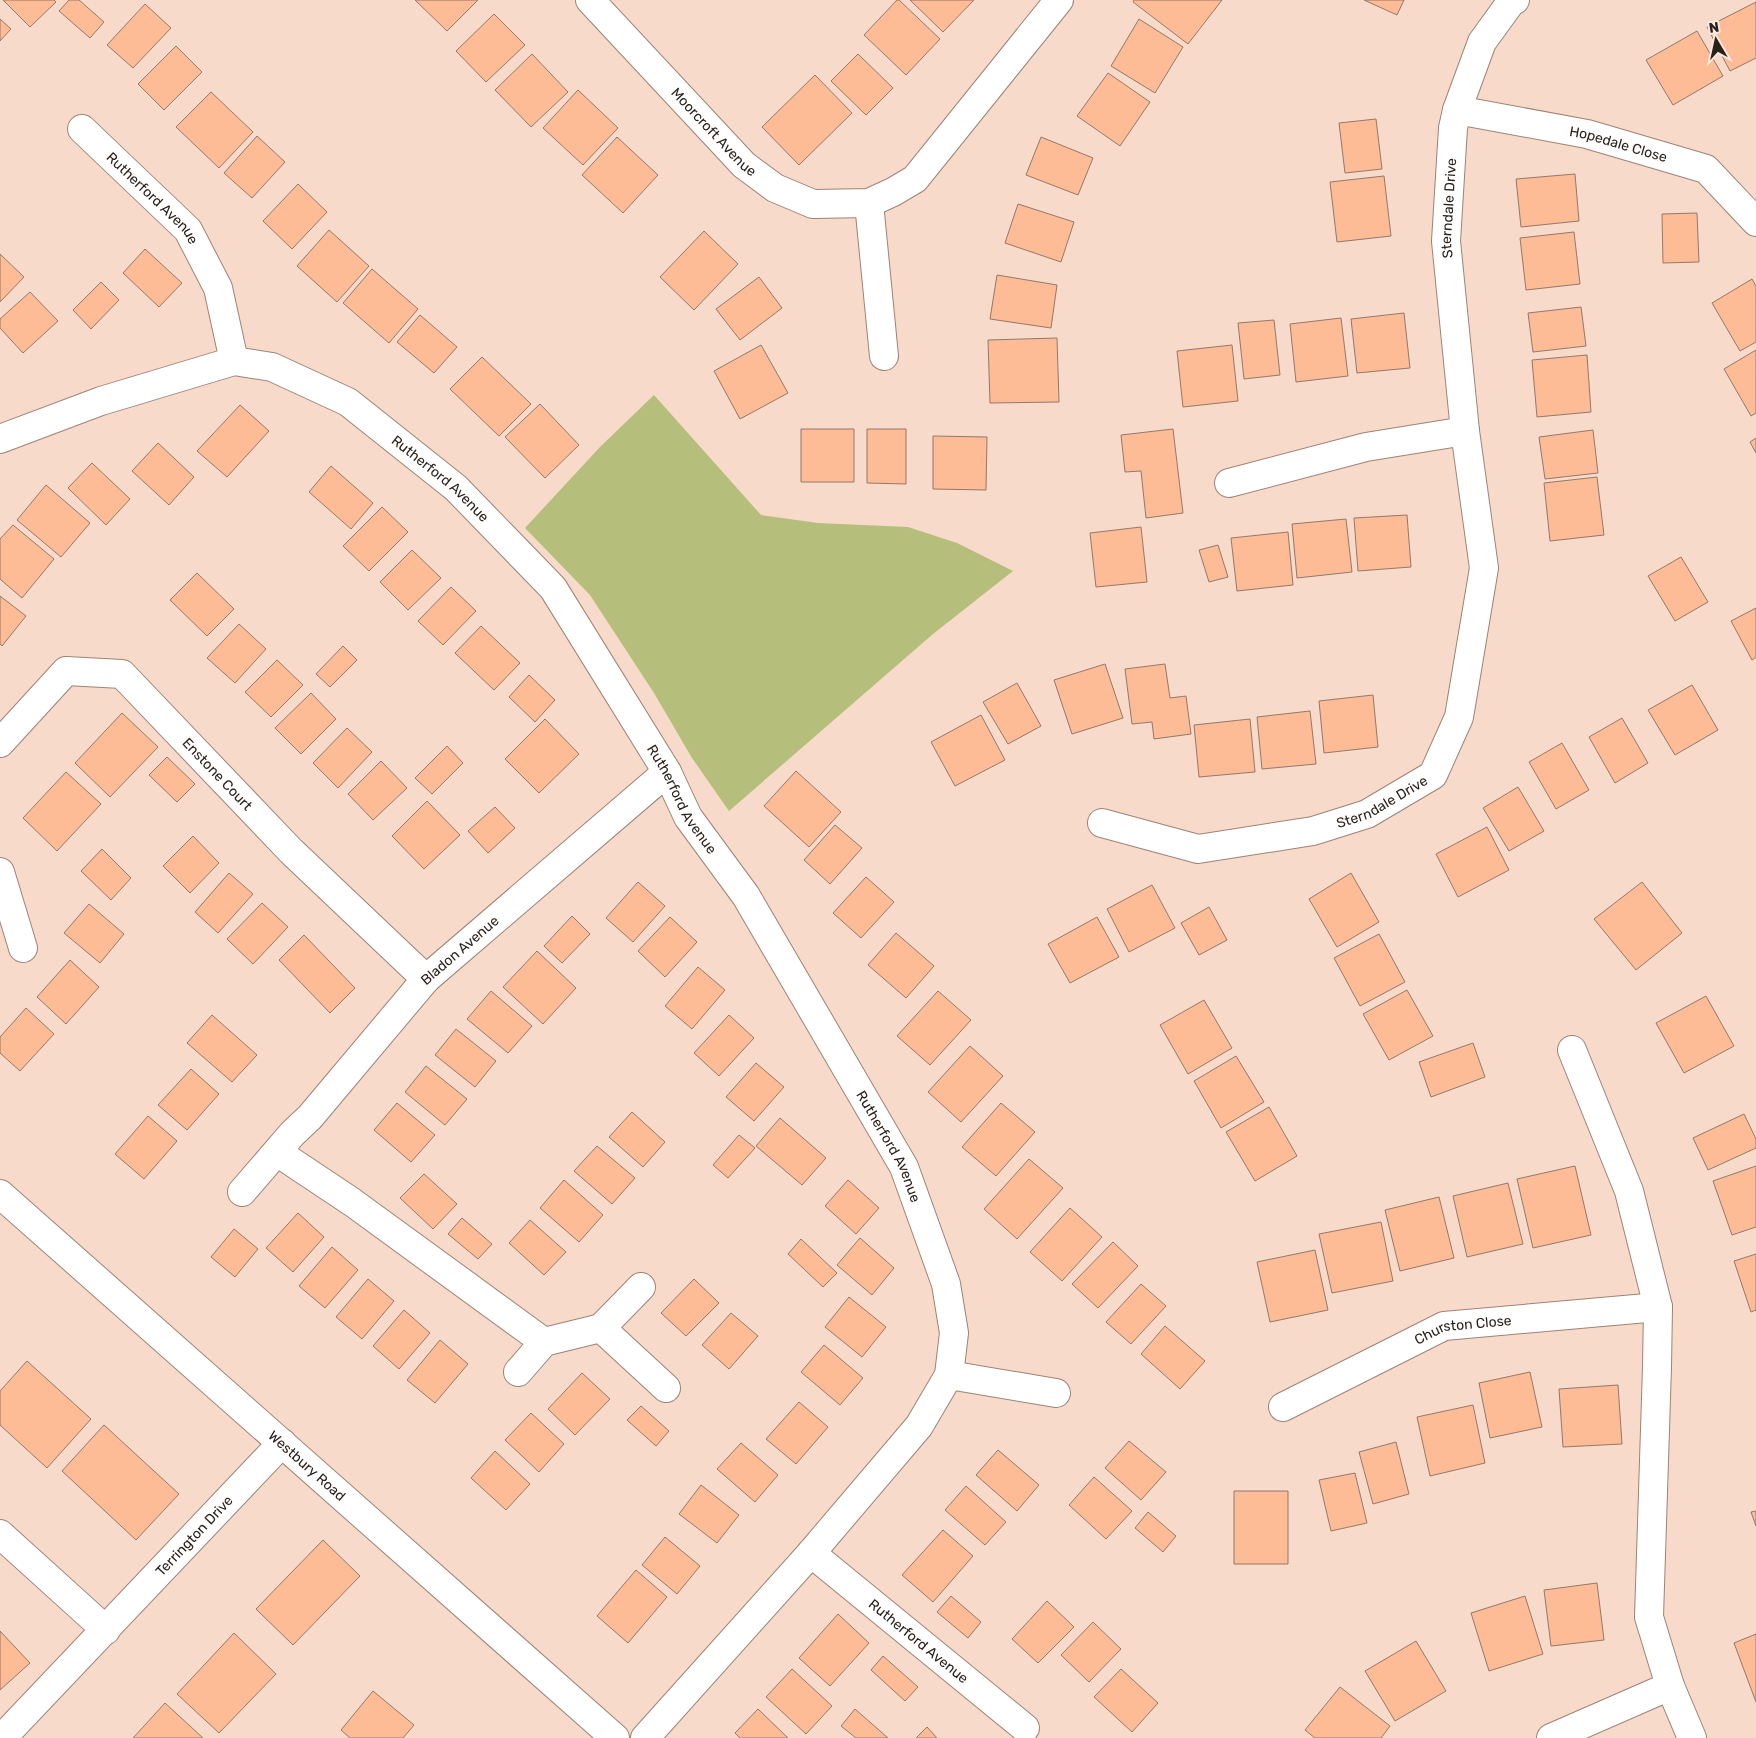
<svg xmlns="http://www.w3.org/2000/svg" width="1756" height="1738" viewBox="0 0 1756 1738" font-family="Rubik,sans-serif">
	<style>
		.green { fill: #b5bf7b }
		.building { fill: #fdbb96; stroke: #93796b }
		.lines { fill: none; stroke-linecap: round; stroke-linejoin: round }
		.minor-casing { stroke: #9e8375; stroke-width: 30 }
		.minor { stroke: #fff; stroke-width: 28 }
		.labels { text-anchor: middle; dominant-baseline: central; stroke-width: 4; stroke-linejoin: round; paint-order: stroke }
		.street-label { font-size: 14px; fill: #2b211b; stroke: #fceae0 }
	</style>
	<rect width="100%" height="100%" fill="#f7daca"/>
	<path class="green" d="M 654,395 L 761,515 L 818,523 L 908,527 L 957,543 L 1013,571 L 933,634 L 729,811 L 692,758 L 654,693 L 590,595 L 525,528 L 600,447 Z"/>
	<path class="building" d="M 3,0 L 54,0 L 56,2 L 30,27 Z
		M 69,0 L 79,0 L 104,22 L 90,38 L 59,11 Z
		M 415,0 L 478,0 L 447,31 Z
		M 897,0 L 899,0 L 940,39 L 906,75 L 864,35 Z
		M 910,0 L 974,0 L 943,32 Z
		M 1134,0 L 1222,0 L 1188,44 L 1133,2 Z
		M 1364,0 L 1404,0 L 1397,15 Z
		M 1756,2 L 1756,58 L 1730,71 L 1707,27 Z
		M 145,4 L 171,28 L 133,68 L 107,45 Z
		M 494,14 L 525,45 L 486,82 L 456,51 Z
		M 0,19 L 11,29 L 0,41 Z
		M 1139,19 L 1183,47 L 1155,93 L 1111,66 Z
		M 1697,31 L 1723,76 L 1673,105 L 1646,60 Z
		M 176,46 L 202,72 L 164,110 L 138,84 Z
		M 532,54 L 568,92 L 531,127 L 495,90 Z
		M 858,54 L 893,88 L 866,115 L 831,81 Z
		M 1108,73 L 1150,102 L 1120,146 L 1077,116 Z
		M 815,75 L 852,113 L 799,165 L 762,127 Z
		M 578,90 L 618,128 L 583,165 L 543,128 Z
		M 211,92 L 253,132 L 219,168 L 176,127 Z
		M 1376,119 L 1382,169 L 1345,173 L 1339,123 Z
		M 257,136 L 285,162 L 252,198 L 224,173 Z
		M 617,137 L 658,175 L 623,213 L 582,175 Z
		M 1041,137 L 1093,158 L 1078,195 L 1026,175 Z
		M 1575,174 L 1579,221 L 1521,227 L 1516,179 Z
		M 1384,176 L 1391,236 L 1337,242 L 1330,182 Z
		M 298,184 L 327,212 L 292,249 L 263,221 Z
		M 1018,204 L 1074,222 L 1061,262 L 1005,243 Z
		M 1697,213 L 1699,262 L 1663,263 L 1662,214 Z
		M 329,230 L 369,266 L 337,302 L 297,266 Z
		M 704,231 L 738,264 L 694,310 L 660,277 Z
		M 1574,232 L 1580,284 L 1526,290 L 1520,238 Z
		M 145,249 L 182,283 L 159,307 L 123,273 Z
		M 0,254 L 24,277 L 0,302 Z
		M 372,269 L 418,309 L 389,343 L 343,303 Z
		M 997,275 L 1057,285 L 1051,328 L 990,319 Z
		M 759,277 L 782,308 L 740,340 L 716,309 Z
		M 1752,279 L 1756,286 L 1756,342 L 1740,351 L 1712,303 Z
		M 101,282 L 119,300 L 91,329 L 73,310 Z
		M 30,292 L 58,321 L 23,353 L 0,328 L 0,319 Z
		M 1581,307 L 1586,346 L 1533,352 L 1528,313 Z
		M 1404,313 L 1410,368 L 1357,373 L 1351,319 Z
		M 420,315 L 457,347 L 434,373 L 397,342 Z
		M 1341,318 L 1348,376 L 1296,382 L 1290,324 Z
		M 1274,320 L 1280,375 L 1244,379 L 1238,323 Z
		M 1057,338 L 1059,402 L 990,403 L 988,340 Z
		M 761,345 L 788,393 L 740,419 L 714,371 Z
		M 1232,345 L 1238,401 L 1183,407 L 1177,351 Z
		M 1756,350 L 1756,413 L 1751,416 L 1724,369 Z
		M 1587,355 L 1591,412 L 1537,417 L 1532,360 Z
		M 482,357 L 531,404 L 499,436 L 450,389 Z
		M 540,404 L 579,445 L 545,478 L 505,437 Z
		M 240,405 L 269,431 L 227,477 L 197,451 Z
		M 801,429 L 854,429 L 854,482 L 801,482 Z
		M 867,429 L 906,429 L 906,484 L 867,483 Z
		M 1173,429 L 1183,513 L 1146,518 L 1141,471 L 1125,472 L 1121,435 Z
		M 1593,430 L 1598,473 L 1545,479 L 1539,437 Z
		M 933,436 L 987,437 L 986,490 L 933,489 Z
		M 1756,438 L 1756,453 L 1750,442 Z
		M 158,443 L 194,477 L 169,505 L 132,471 Z
		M 92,463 L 130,499 L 106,525 L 68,488 Z
		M 331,466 L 373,503 L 351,529 L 309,492 Z
		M 1597,477 L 1604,535 L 1550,541 L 1544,483 Z
		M 46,485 L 90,523 L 61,557 L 17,520 Z
		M 382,507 L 408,532 L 369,571 L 343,546 Z
		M 1407,515 L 1411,567 L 1358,571 L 1354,518 Z
		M 1346,519 L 1352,572 L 1297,578 L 1292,524 Z
		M 13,525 L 54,559 L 22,598 L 0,579 L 0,539 Z
		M 1141,527 L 1147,582 L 1096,587 L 1090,533 Z
		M 1288,532 L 1293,585 L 1237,591 L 1231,538 Z
		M 1218,545 L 1228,577 L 1209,582 L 1199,550 Z
		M 412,550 L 441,578 L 408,610 L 380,582 Z
		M 1681,557 L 1708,602 L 1675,621 L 1648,576 Z
		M 197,573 L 234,609 L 207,636 L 170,600 Z
		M 451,587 L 476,611 L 443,645 L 418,621 Z
		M 0,596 L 26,616 L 2,646 L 0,644 Z
		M 1756,608 L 1756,657 L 1752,660 L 1731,621 Z
		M 239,624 L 266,649 L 235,683 L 207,658 Z
		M 481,626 L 520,663 L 494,690 L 455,653 Z
		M 343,646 L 357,660 L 330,687 L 316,674 Z
		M 277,660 L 303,685 L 271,717 L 245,692 Z
		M 1105,664 L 1123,718 L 1072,734 L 1054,680 Z
		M 1165,664 L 1170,698 L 1186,696 L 1191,734 L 1154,739 L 1152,722 L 1132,724 L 1125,669 Z
		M 529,675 L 555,700 L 535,722 L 509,697 Z
		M 1017,683 L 1041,726 L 1008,744 L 983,702 Z
		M 1692,685 L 1718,730 L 1675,755 L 1648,710 Z
		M 311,693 L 336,719 L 301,754 L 275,728 Z
		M 1373,695 L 1378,747 L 1324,753 L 1319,701 Z
		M 1310,711 L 1316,764 L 1262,769 L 1257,717 Z
		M 122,713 L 158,747 L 110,797 L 75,763 Z
		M 981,715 L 1005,760 L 955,786 L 931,742 Z
		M 1622,718 L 1648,763 L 1615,783 L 1589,737 Z
		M 545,719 L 579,754 L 539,793 L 505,759 Z
		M 1250,719 L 1255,772 L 1199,777 L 1194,725 Z
		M 347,728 L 372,752 L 338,788 L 313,763 Z
		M 1562,743 L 1589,790 L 1556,809 L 1529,762 Z
		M 447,746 L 463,763 L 432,794 L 415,778 Z
		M 167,757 L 195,784 L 177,802 L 149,775 Z
		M 381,761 L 407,788 L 373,820 L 348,794 Z
		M 796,771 L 841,812 L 809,847 L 764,806 Z
		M 66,772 L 101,804 L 57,851 L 23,818 Z
		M 1518,787 L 1544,831 L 1509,851 L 1483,808 Z
		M 427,801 L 460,835 L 424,869 L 392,836 Z
		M 495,807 L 515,828 L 488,853 L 468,831 Z
		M 835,825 L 862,848 L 830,884 L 804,860 Z
		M 1487,827 L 1509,870 L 1458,897 L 1436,854 Z
		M 193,836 L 219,863 L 190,893 L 163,866 Z
		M 102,849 L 131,878 L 111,900 L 81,871 Z
		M 229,873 L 253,894 L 218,933 L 195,912 Z
		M 1351,873 L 1379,922 L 1337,947 L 1309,899 Z
		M 866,877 L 894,902 L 861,938 L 833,913 Z
		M 638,882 L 665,906 L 633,942 L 606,918 Z
		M 1642,882 L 1682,933 L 1636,970 L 1594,919 Z
		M 1152,885 L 1175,928 L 1129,952 L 1107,909 Z
		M 262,903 L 288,927 L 253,964 L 227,939 Z
		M 89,904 L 124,934 L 100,963 L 64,933 Z
		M 1209,907 L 1227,940 L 1199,955 L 1181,923 Z
		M 572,916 L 590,934 L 562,963 L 544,946 Z
		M 670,917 L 697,942 L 665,977 L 638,951 Z
		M 1097,917 L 1119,957 L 1070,983 L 1048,944 Z
		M 896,933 L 934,966 L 906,998 L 868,965 Z
		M 1379,934 L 1405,982 L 1360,1006 L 1334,958 Z
		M 304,935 L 355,988 L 330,1013 L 279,960 Z
		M 537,951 L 576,988 L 543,1024 L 503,987 Z
		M 70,960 L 99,987 L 66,1024 L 37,997 Z
		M 698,967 L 725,990 L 692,1029 L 665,1006 Z
		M 1407,990 L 1433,1036 L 1389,1060 L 1363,1014 Z
		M 491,991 L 532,1026 L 508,1053 L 467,1019 Z
		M 938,991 L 971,1020 L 930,1065 L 897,1036 Z
		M 1706,996 L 1734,1046 L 1684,1073 L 1656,1023 Z
		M 1204,1000 L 1232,1048 L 1188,1074 L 1160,1025 Z
		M 26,1008 L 54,1034 L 20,1071 L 0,1053 L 0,1037 Z
		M 212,1015 L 257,1055 L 232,1082 L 187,1043 Z
		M 729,1015 L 754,1038 L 719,1076 L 694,1053 Z
		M 456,1029 L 496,1061 L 475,1087 L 435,1055 Z
		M 1473,1043 L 1485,1077 L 1431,1097 L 1419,1062 Z
		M 970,1046 L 1003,1076 L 961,1122 L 928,1092 Z
		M 1236,1056 L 1264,1102 L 1221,1128 L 1194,1081 Z
		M 756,1063 L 784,1087 L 754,1121 L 726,1097 Z
		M 426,1066 L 467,1099 L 445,1125 L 405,1092 Z
		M 191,1069 L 219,1094 L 187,1130 L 158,1105 Z
		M 397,1103 L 435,1135 L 411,1162 L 374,1130 Z
		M 1001,1103 L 1035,1132 L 996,1176 L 962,1147 Z
		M 1269,1107 L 1297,1156 L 1255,1181 L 1226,1132 Z
		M 632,1112 L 665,1142 L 643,1167 L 609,1137 Z
		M 1744,1114 L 1756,1139 L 1756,1148 L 1708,1170 L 1693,1138 Z
		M 148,1116 L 177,1141 L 144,1179 L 115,1154 Z
		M 780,1118 L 826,1158 L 802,1185 L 756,1146 Z
		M 739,1135 L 755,1148 L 728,1178 L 713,1165 Z
		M 597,1146 L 635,1178 L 612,1204 L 574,1171 Z
		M 1029,1159 L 1063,1188 L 1017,1239 L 984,1209 Z
		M 1575,1166 L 1591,1235 L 1533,1248 L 1517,1179 Z
		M 1756,1166 L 1756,1227 L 1732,1235 L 1713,1181 Z
		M 424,1174 L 457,1204 L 433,1229 L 400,1198 Z
		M 564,1180 L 603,1215 L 579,1242 L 540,1208 Z
		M 848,1180 L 879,1208 L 856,1234 L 825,1206 Z
		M 1508,1183 L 1523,1244 L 1467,1257 L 1453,1196 Z
		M 1439,1197 L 1454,1258 L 1400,1271 L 1385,1210 Z
		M 1070,1208 L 1102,1237 L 1062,1281 L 1030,1252 Z
		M 298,1213 L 324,1237 L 293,1272 L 266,1248 Z
		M 462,1218 L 492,1244 L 478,1259 L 448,1234 Z
		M 530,1220 L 566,1252 L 544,1275 L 509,1243 Z
		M 1381,1222 L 1393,1281 L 1332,1293 L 1319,1234 Z
		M 234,1229 L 258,1249 L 235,1277 L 211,1257 Z
		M 860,1238 L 894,1268 L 872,1295 L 837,1265 Z
		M 801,1239 L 837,1273 L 823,1287 L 788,1254 Z
		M 1113,1242 L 1138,1266 L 1098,1308 L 1072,1284 Z
		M 332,1247 L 358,1270 L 325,1308 L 299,1286 Z
		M 1315,1250 L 1328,1310 L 1270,1322 L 1257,1262 Z
		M 1756,1254 L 1756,1310 L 1751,1312 L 1734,1261 Z
		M 368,1279 L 394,1301 L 362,1339 L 336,1317 Z
		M 694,1279 L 719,1303 L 686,1336 L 661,1313 Z
		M 1141,1284 L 1166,1306 L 1131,1344 L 1106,1322 Z
		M 849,1297 L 886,1327 L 862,1357 L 825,1327 Z
		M 404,1310 L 430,1333 L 399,1369 L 373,1346 Z
		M 731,1313 L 758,1336 L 729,1369 L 702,1345 Z
		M 1165,1326 L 1205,1361 L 1180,1389 L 1141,1354 Z
		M 440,1340 L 468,1364 L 435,1403 L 407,1380 Z
		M 824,1345 L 863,1378 L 840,1405 L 801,1372 Z
		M 27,1361 L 91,1419 L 47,1468 L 0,1425 L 0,1391 Z
		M 1530,1372 L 1542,1427 L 1490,1438 L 1479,1383 Z
		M 582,1373 L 610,1399 L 575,1435 L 548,1409 Z
		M 1618,1385 L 1622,1444 L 1563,1447 L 1559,1389 Z
		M 799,1402 L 828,1427 L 796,1464 L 766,1439 Z
		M 1473,1405 L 1485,1463 L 1430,1476 L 1417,1417 Z
		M 641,1406 L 669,1431 L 656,1446 L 627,1420 Z
		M 531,1413 L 564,1444 L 539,1472 L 505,1440 Z
		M 104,1425 L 179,1494 L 136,1540 L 62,1471 Z
		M 1129,1441 L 1166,1472 L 1141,1500 L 1105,1468 Z
		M 1396,1442 L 1409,1494 L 1373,1504 L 1359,1452 Z
		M 741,1443 L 778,1475 L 755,1502 L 717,1469 Z
		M 998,1450 L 1039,1485 L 1017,1511 L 976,1475 Z
		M 495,1451 L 530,1484 L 506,1510 L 471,1478 Z
		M 1355,1473 L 1367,1523 L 1331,1531 L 1319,1480 Z
		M 1094,1477 L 1132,1511 L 1106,1539 L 1069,1505 Z
		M 701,1485 L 739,1515 L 717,1543 L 679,1514 Z
		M 966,1486 L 1006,1522 L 985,1545 L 945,1510 Z
		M 1234,1491 L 1288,1491 L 1288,1564 L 1234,1564 Z
		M 1756,1511 L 1756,1526 L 1751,1512 Z
		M 1148,1512 L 1176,1536 L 1163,1552 L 1135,1528 Z
		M 943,1530 L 973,1556 L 933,1602 L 902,1575 Z
		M 665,1537 L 700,1566 L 677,1594 L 642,1565 Z
		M 323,1540 L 360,1576 L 293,1645 L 256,1609 Z
		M 636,1570 L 667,1597 L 628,1643 L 597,1616 Z
		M 1597,1583 L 1604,1640 L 1551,1646 L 1544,1590 Z
		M 951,1596 L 981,1622 L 968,1638 L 937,1612 Z
		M 1525,1596 L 1543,1654 L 1489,1671 L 1471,1613 Z
		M 1047,1601 L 1074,1627 L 1038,1663 L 1012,1639 Z
		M 838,1614 L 869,1643 L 830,1686 L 799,1658 Z
		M 1093,1622 L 1121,1649 L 1089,1682 L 1061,1655 Z
		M 0,1631 L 30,1663 L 0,1690 Z
		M 234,1633 L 276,1674 L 219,1733 L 177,1694 Z
		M 1756,1634 L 1756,1702 L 1734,1643 Z
		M 1416,1641 L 1446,1691 L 1395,1721 L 1365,1671 Z
		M 883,1656 L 918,1687 L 905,1701 L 871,1670 Z
		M 792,1669 L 832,1706 L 806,1734 L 766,1697 Z
		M 1121,1669 L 1158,1703 L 1132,1732 L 1094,1697 Z
		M 1340,1687 L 1390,1726 L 1381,1738 L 1315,1738 L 1305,1730 Z
		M 373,1691 L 414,1725 L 403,1738 L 350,1738 L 341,1730 Z
		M 165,1703 L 203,1738 L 133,1738 Z
		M 758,1709 L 788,1738 L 740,1738 L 735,1733 Z
		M 855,1709 L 888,1738 L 856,1738 L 841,1726 Z
		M 927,1727 L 937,1738 L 916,1738 Z"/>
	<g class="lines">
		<defs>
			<g id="minor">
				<path id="s1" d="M 590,0 L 744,165 L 775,188 L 813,204 L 869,203 L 893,192 L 915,179 L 1059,0"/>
				<path id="s2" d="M 1457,110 L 1587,134 L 1706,169 L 1756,222"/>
				<path id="s3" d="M 82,129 L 188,230 L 218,288 L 234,361"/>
				<path d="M 869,203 L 884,356"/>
				<path id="s4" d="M 0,439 L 101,401 L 234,361 L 272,367 L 348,402 L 456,488 L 553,588 L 667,772 L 688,817 L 746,896 L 904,1167 L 946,1284 L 954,1333 L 949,1375 L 919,1426 L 811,1553 L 645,1738"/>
				<path d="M 1229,483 L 1366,447 L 1465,431"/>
				<path id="s5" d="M 0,743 L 66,671 L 122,674 L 291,851 L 426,979"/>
				<path id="s6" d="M 1102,823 L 1198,849 L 1313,831 L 1367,814 L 1433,775 L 1459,717 L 1484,568 L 1465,431 L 1446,241 L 1453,128 L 1457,110 L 1482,42 L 1511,2 L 1515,0"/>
				<path d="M 0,872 L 23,948"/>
				<path d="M 1572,1050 L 1629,1191 L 1658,1307 L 1657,1367 L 1649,1617 L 1670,1686 L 1692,1738"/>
				<path d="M 277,1152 L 352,1202 L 544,1342 L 601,1328"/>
				<path id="s7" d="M 242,1192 L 292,1134 L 310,1117 L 426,979 L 667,772"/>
				<path id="s8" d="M 0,1194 L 615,1738"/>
				<path d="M 601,1328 L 666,1388"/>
				<path d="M 601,1328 L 641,1287"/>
				<path d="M 518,1372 L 544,1342"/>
				<path d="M 949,1375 L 1056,1393"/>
				<path id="s9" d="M 1283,1407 L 1444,1326 L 1658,1307"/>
				<path d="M 0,1534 L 106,1630"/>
				<path id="s10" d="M 811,1553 L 1025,1728"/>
				<path id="s11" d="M 2,1738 L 282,1443"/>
				<path d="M 1551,1738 L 1670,1686"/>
			</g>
		</defs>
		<use href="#minor" class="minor-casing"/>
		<use href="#minor" class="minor"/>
	</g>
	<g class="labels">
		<g class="street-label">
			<text stroke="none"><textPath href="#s1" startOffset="181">Moorcroft Avenue</textPath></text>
			<text stroke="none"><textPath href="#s2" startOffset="165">Hopedale Close</textPath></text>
			<text stroke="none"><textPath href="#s3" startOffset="99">Rutherford Avenue</textPath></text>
			<text stroke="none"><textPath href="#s6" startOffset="926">Sterndale Drive</textPath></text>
			<text stroke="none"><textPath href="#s4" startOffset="489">Rutherford Avenue</textPath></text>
			<text stroke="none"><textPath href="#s5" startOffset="292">Enstone Court</textPath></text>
			<text stroke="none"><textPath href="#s4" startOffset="894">Rutherford Avenue</textPath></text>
			<text stroke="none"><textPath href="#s6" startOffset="291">Sterndale Drive</textPath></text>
			<text stroke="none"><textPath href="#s7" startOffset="326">Bladon Avenue</textPath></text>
			<text stroke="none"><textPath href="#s4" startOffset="1299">Rutherford Avenue</textPath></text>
			<text stroke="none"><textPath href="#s9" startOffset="198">Churston Close</textPath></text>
			<text stroke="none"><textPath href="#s8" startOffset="410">Westbury Road</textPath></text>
			<text stroke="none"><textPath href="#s11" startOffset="279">Terrington Drive</textPath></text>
			<text stroke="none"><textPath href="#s10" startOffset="139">Rutherford Avenue</textPath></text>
		</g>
	</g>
	<g transform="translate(1716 40) rotate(351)" stroke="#fceae0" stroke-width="4" paint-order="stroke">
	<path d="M0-4L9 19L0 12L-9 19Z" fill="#2b211b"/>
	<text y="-8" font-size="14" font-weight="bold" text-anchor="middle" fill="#2b211b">N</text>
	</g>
</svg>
